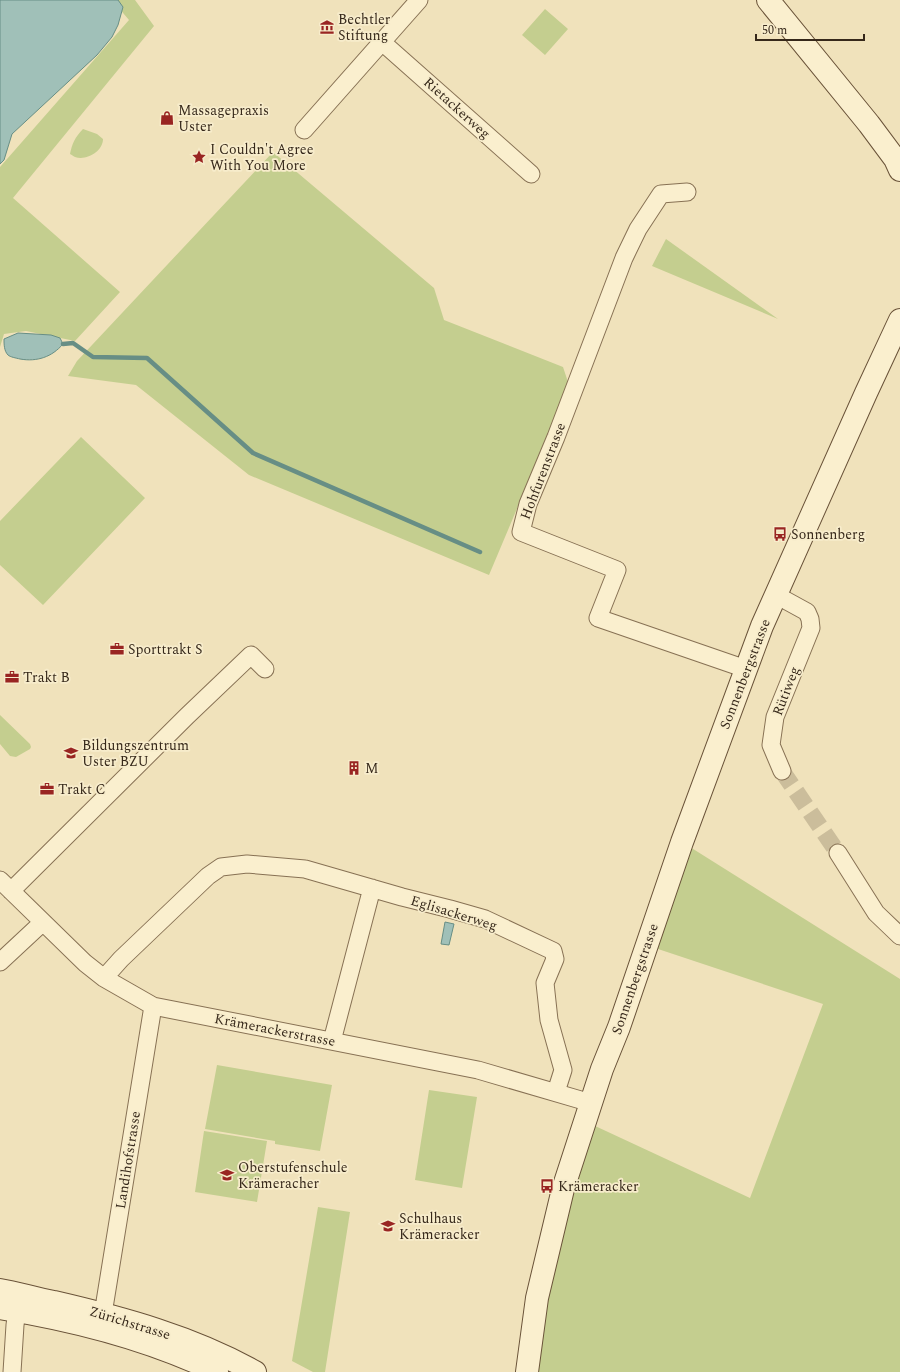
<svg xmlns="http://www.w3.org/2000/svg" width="900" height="1372" viewBox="0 0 900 1372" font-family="Spectral,serif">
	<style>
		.green { fill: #c4ce8f }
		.water { fill: #a0c0b8; stroke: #678e85 }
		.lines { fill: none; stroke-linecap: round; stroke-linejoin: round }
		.stream { stroke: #678e85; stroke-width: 4.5 }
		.street-tunnel { stroke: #cbbd9b; stroke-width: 17; stroke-dasharray: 17 8; stroke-linecap: butt }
		.street-casing { stroke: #877154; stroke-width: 19 }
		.secondary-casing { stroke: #695238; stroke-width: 24 }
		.street { stroke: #faefce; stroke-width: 17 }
		.secondary { stroke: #faefce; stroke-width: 22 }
		.labels { text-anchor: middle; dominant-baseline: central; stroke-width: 3.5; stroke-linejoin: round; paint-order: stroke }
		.poi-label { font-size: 14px; fill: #36281a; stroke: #f7eccb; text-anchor: start }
		.street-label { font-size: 14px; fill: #36281a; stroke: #f7eccb }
	</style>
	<rect width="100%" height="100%" fill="#f0e2bb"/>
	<path class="green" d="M 112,0 L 135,0 L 154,26 L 13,198 L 120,292 L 75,341 L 26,331 L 4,334 L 0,347 L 0,167 L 129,20 Z
		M 545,9 L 568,29 L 545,55 L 522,35 Z
		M 83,129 L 97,134 L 103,139 C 103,151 87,161 75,157 C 73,156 72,155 70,154 C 72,144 75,137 83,129 Z
		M 273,152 L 434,288 L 444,320 L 563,367 L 569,385 L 489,575 L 249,475 L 136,385 L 68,376 L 77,361 Z
		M 666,239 L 778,319 L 652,266 Z
		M 81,437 L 145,498 L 43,605 L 0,565 L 0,521 Z
		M 0,715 L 30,744 L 31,747 L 30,749 L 16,757 L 10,756 L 0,744 Z
		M 682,842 L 900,979 L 900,1372 L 536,1372 L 544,1308 L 569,1198 L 593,1125 L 750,1198 L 823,1004 L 646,945 Z
		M 217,1065 L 332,1085 L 320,1151 L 275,1144 L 275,1141 L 205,1129 Z
		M 429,1090 L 477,1097 L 462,1188 L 415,1180 Z
		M 204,1131 L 267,1141 L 257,1202 L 195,1192 Z
		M 318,1207 L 350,1212 L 325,1372 L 313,1372 L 292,1361 Z"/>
	<path class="water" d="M 0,0 L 118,0 L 123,7 L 118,25 L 112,37 L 97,55 L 12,134 L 4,160 L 0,164 Z
		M 18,333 L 51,335 L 60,338 L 63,344 C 52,357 37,362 20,359 C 16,358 10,357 8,355 C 4,351 4,344 4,339 Z
		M 445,922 L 454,924 L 449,945 L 441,944 Z"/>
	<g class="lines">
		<path class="stream" d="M 63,344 L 73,343 L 93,357 L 147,358 L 253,453 L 480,552"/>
		<path class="street-tunnel" d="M 782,771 L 838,853"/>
		<defs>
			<path id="street" d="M 382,42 L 531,174
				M 304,130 L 419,0
				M 687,192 L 661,194 L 638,229 L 624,258 L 556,437 L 528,504 L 521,532 L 617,570 L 598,618 L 746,669
				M 776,595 L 807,612 L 810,619 L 811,628 L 775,717 L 771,745 L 782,771
				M 838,853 L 876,913 L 900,936
				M 0,880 L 85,963 L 104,978 L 153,1006 L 478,1070 L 591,1103
				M 11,891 L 187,716 L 251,655 L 265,669
				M 0,962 L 43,922
				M 104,978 L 121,959 L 208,876 L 221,867 L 247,864 L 305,869 L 402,897 L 450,909 L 485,919 L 553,951 L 555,959 L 545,983 L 549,1020 L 563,1070 L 556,1092
				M 332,1041 L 372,888
				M 103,1314 L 153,1006
				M 12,1372 L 15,1325 L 17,1311"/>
			<path id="secondary" d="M 768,0 L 869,124 L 895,159 L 900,170
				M 0,1290 C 18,1293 36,1299 54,1302 C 123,1318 193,1337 255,1372
				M 0,1308 C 74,1320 150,1339 217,1372
				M 527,1372 L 537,1298 L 563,1189 L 602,1069 L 619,1027 L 682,842 L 762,626 L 866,393 L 900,320"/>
		</defs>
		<use href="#street" class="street-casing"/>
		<use href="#secondary" class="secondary-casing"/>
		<use href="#street" class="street"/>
		<use href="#secondary" class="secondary"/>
	</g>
	<defs>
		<symbol id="museum-bare" viewBox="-9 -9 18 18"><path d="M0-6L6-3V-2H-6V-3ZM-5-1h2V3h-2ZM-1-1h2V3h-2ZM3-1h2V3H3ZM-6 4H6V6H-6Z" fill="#992522" stroke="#f7eccb" stroke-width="2.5" paint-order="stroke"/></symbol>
		<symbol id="shop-bare" viewBox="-9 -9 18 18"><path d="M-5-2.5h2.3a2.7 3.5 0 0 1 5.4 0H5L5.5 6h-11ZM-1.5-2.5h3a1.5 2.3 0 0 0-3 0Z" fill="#992522" stroke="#f7eccb" stroke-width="2.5" paint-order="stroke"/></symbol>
		<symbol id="sight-bare" viewBox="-9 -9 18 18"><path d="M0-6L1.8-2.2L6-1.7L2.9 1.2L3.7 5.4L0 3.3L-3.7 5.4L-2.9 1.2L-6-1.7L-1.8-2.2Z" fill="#992522" stroke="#f7eccb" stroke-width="2.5" paint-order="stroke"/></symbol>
		<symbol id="bus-bare" viewBox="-9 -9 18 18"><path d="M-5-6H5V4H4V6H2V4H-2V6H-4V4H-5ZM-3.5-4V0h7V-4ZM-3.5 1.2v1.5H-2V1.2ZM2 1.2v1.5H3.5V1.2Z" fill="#992522" stroke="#f7eccb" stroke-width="2.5" paint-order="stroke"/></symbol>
		<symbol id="office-bare" viewBox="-9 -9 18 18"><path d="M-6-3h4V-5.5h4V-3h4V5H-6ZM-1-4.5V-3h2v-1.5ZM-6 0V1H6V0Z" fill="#992522" stroke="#f7eccb" stroke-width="2.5" paint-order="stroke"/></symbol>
		<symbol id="university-bare" viewBox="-9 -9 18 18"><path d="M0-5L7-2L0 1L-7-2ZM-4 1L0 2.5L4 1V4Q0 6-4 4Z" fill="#992522" stroke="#f7eccb" stroke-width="2.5" paint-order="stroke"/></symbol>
		<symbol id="building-bare" viewBox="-9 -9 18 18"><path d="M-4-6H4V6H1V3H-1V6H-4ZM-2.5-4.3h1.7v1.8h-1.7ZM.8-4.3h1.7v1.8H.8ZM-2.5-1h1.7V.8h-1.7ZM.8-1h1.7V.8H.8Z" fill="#992522" stroke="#f7eccb" stroke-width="2.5" paint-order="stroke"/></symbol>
		<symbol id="school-bare" viewBox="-9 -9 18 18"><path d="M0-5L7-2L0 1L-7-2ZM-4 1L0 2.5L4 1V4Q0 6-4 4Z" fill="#992522" stroke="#f7eccb" stroke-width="2.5" paint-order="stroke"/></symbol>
	</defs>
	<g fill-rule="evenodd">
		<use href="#museum-bare" x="317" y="17" width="20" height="20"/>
		<use href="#shop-bare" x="157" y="108" width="20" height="20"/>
		<use href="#sight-bare" x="189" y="147" width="20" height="20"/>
		<use href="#bus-bare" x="770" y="524" width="20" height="20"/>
		<use href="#office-bare" x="107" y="639" width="20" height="20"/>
		<use href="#office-bare" x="2" y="667" width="20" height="20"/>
		<use href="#university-bare" x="61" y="743" width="20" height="20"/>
		<use href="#building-bare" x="344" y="758" width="20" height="20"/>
		<use href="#office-bare" x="37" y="779" width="20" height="20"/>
		<use href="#school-bare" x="217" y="1165" width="20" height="20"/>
		<use href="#bus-bare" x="537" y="1176" width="20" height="20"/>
		<use href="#school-bare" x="378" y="1216" width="20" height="20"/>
	</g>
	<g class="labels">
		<g class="poi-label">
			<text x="338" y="19">Bechtler<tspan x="338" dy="16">Stiftung</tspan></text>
			<text x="178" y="110">Massagepraxis<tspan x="178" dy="16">Uster</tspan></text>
			<text x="210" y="149">I Couldn't Agree<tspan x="210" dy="16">With You More</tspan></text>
			<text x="791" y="534">Sonnenberg</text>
			<text x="128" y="649">Sporttrakt S</text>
			<text x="23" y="677">Trakt B</text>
			<text x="82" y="745">Bildungszentrum<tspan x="82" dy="16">Uster BZU</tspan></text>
			<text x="365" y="768">M</text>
			<text x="58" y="789">Trakt C</text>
			<text x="238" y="1167">Oberstufenschule<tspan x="238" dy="16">Krämeracher</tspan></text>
			<text x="558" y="1186">Krämeracker</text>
			<text x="399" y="1218">Schulhaus<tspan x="399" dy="16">Krämeracker</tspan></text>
		</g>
		<g class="street-label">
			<text transform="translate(457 108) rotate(42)">Rietackerweg</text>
			<text transform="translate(543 471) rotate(-69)">Hohfurenstrasse</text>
			<text transform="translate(745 674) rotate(-69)">Sonnenbergstrasse</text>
			<text transform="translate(786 691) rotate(-69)">Rütiweg</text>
			<text transform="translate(454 913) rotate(17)">Eglisackerweg</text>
			<text transform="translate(635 979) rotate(-71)">Sonnenbergstrasse</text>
			<text transform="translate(275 1030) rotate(11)">Krämerackerstrasse</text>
			<text transform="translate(128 1160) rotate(-81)">Landihofstrasse</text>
			<text transform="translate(130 1323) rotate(17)">Zürichstrasse</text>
		</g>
	</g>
	<path d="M756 34v6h108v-6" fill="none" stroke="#36281a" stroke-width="2"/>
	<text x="762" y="34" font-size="12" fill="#36281a" stroke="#f7eccb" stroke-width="3" paint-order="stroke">50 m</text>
</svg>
